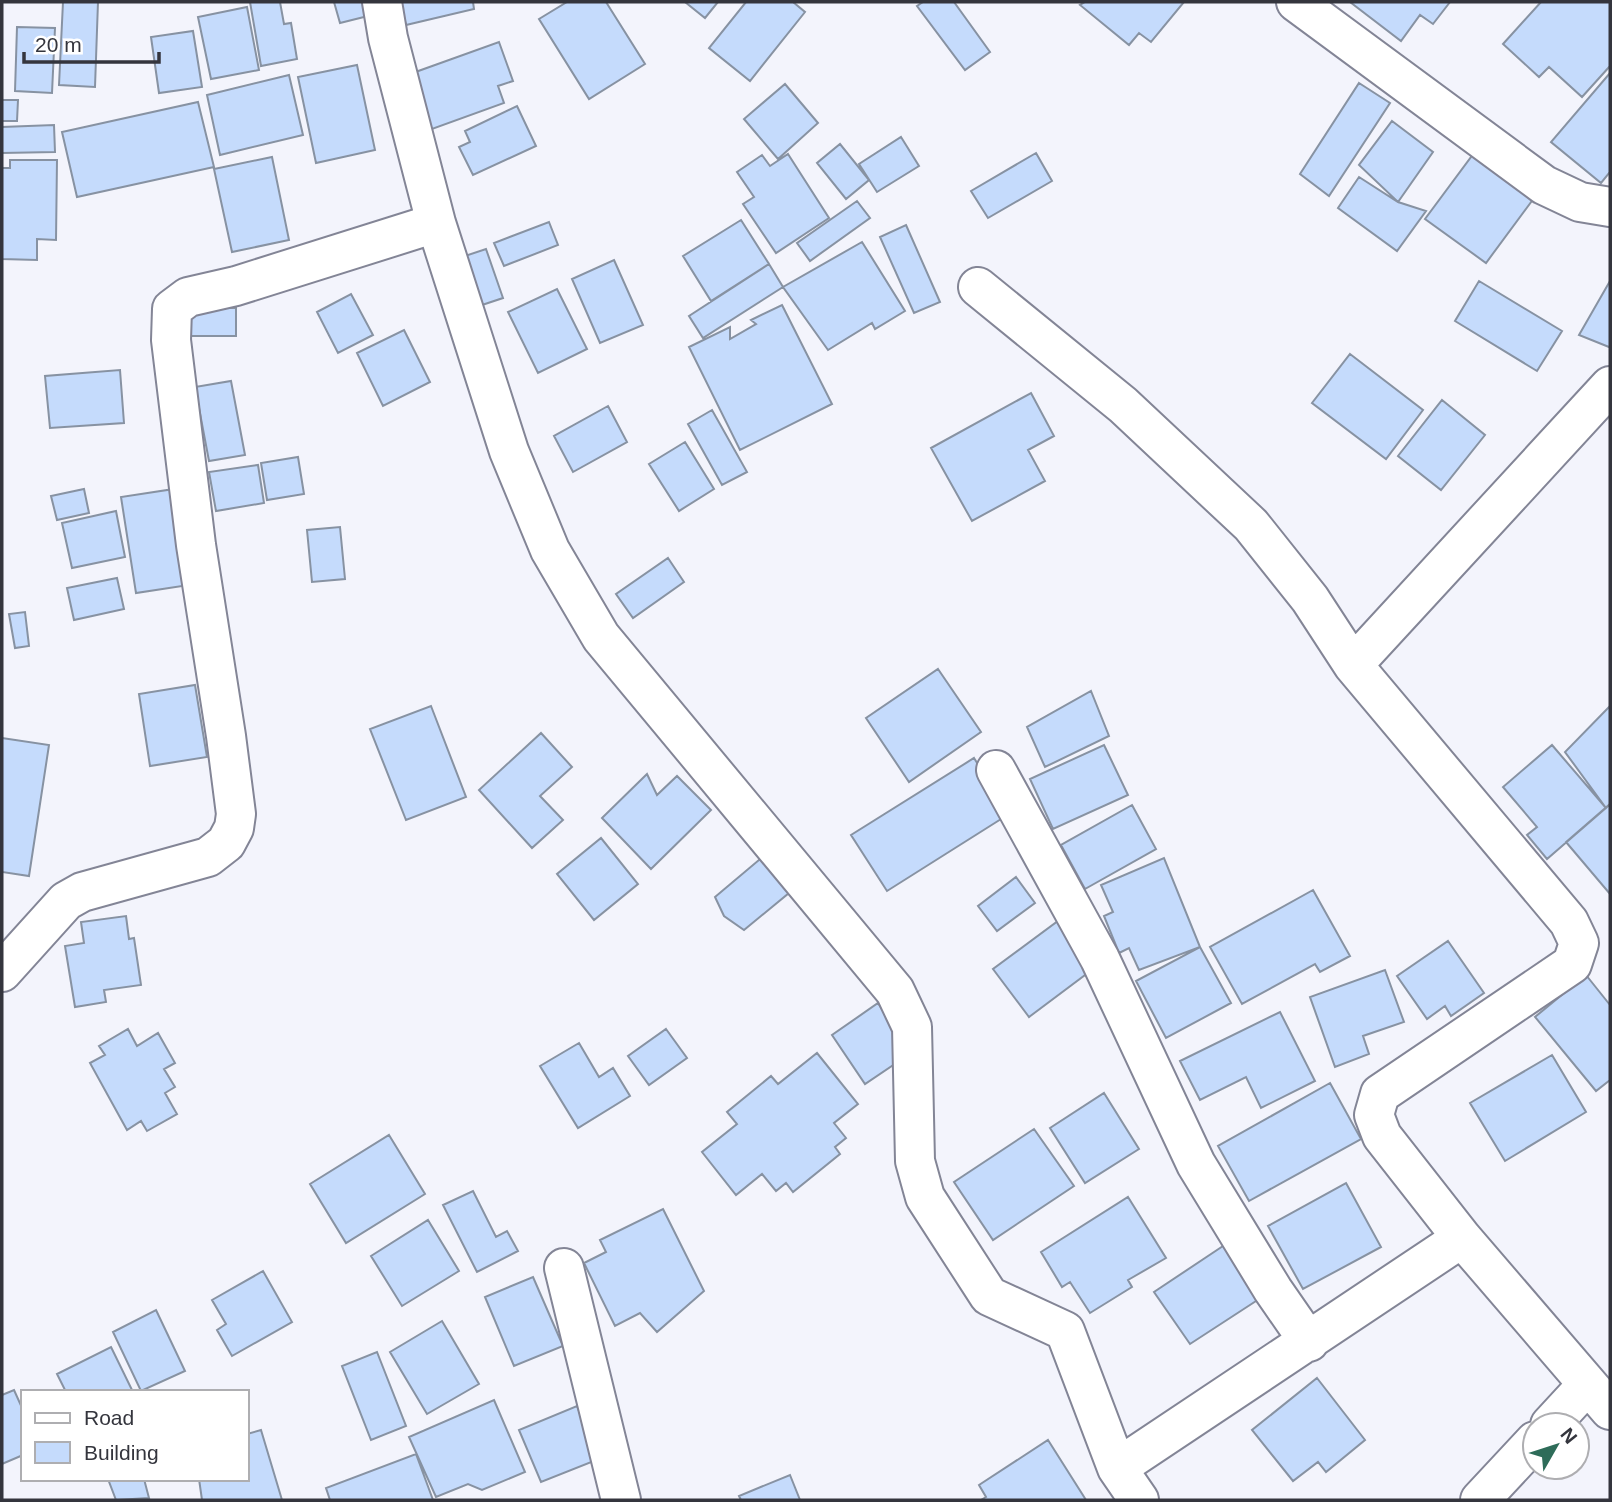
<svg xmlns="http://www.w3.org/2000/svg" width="1612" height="1502" viewBox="0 0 1612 1502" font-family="Arial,sans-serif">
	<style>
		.building { fill: #c5dbfc; stroke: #8792a2; stroke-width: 2 }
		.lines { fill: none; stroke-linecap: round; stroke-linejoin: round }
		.street-casing { stroke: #838596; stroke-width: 42 }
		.street { stroke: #fff; stroke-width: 38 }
	</style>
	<rect width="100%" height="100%" fill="#f3f4fc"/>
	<path class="building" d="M 63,2 L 98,2 L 95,87 L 59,85 Z
		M 250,2 L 280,2 L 284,24 L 291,23 L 297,59 L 261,66 Z
		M 334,2 L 365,2 L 368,16 L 340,23 Z
		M 400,2 L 473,2 L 474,9 L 406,25 Z
		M 567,2 L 606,2 L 645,64 L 589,99 L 539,19 Z
		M 685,2 L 718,2 L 705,18 Z
		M 746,2 L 793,2 L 805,12 L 750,81 L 709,48 Z
		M 923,2 L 954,2 L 990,52 L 965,70 L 917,6 Z
		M 1085,2 L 1184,2 L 1151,42 L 1139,33 L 1129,45 L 1080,5 Z
		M 1350,2 L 1450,2 L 1433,24 L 1420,15 L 1401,41 Z
		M 1541,2 L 1610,2 L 1610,66 L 1582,97 L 1549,67 L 1539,77 L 1503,44 Z
		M 247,7 L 259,70 L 211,79 L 198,17 Z
		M 17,27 L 55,28 L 52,93 L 15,91 Z
		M 193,31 L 202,87 L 159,93 L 151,37 Z
		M 499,42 L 513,81 L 498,86 L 504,103 L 421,133 L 410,74 Z
		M 357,65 L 375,150 L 316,163 L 298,77 Z
		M 1610,73 L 1610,172 L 1601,183 L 1551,142 Z
		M 289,75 L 303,135 L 220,155 L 207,95 Z
		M 1359,83 L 1390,103 L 1329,196 L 1300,174 Z
		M 785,84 L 818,123 L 778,159 L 744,119 Z
		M 2,100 L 18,100 L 17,121 L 2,121 Z
		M 198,102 L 214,167 L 77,197 L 62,132 Z
		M 517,106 L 536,146 L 473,175 L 459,147 L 470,142 L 465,131 Z
		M 1392,121 L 1433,152 L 1398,202 L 1359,165 Z
		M 54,125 L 55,152 L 2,153 L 2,127 Z
		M 901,137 L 919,166 L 877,192 L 859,164 Z
		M 840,144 L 869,180 L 846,199 L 817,163 Z
		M 1477,149 L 1537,194 L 1486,263 L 1425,219 Z
		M 1036,153 L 1052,181 L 988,218 L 971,191 Z
		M 788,154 L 829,218 L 776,253 L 743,204 L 754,197 L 737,172 L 762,155 L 770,166 Z
		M 272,157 L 289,240 L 232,252 L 214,169 Z
		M 10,160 L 57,160 L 56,240 L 37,239 L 37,260 L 2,259 L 2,168 L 10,168 Z
		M 1359,177 L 1398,202 L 1426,211 L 1397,251 L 1338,208 Z
		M 857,201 L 870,218 L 810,261 L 797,243 Z
		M 741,220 L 769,264 L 711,301 L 683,256 Z
		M 549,222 L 558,245 L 504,266 L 494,243 Z
		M 906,225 L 940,302 L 914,313 L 880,237 Z
		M 862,242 L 905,311 L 875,329 L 872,323 L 828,350 L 783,287 Z
		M 486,249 L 503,298 L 467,310 L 450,261 Z
		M 614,260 L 643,325 L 600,343 L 572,279 Z
		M 769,264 L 783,287 L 703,338 L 689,316 Z
		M 1479,281 L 1562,331 L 1537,371 L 1455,321 Z
		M 1610,281 L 1610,346 L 1609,347 L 1579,335 Z
		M 557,289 L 587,349 L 538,373 L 508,312 Z
		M 351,294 L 373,335 L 338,353 L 317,312 Z
		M 782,305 L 832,404 L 740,450 L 689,347 L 730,327 L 730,339 L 756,324 L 751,320 Z
		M 186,307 L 236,308 L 236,336 L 186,336 Z
		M 404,330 L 430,382 L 383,406 L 357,353 Z
		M 1350,354 L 1423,410 L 1386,459 L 1312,403 Z
		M 120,370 L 124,423 L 50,428 L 45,376 Z
		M 231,381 L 245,455 L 209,461 L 195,387 Z
		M 1031,393 L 1054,436 L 1028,450 L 1045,481 L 972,521 L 931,448 Z
		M 1442,400 L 1485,435 L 1441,490 L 1398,456 Z
		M 608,406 L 627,442 L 573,472 L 554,436 Z
		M 712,410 L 747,472 L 722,485 L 688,424 Z
		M 685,442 L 714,489 L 679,511 L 649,464 Z
		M 298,457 L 304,494 L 267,500 L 261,463 Z
		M 258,465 L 264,503 L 216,511 L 209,472 Z
		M 84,489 L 89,513 L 57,520 L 51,496 Z
		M 174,489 L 189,585 L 136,593 L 121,497 Z
		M 116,511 L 125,557 L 72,568 L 62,523 Z
		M 340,527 L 345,579 L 312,582 L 307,530 Z
		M 668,558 L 684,582 L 633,618 L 616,594 Z
		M 117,578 L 124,609 L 74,620 L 67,588 Z
		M 25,612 L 29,646 L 15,648 L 9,614 Z
		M 938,669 L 981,732 L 909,782 L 866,718 Z
		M 195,685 L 207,757 L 150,766 L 139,694 Z
		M 1091,691 L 1109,736 L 1045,767 L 1027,727 Z
		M 431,706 L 466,797 L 406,820 L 370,729 Z
		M 1610,706 L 1610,804 L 1606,808 L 1565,752 Z
		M 541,733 L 572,767 L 540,796 L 563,820 L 532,848 L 479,790 Z
		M 2,738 L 49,745 L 29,876 L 2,872 Z
		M 1104,745 L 1128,795 L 1053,829 L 1030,779 Z
		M 1552,745 L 1606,808 L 1547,859 L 1527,835 L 1537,827 L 1503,787 Z
		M 974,758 L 1009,814 L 887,891 L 851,835 Z
		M 647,774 L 657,795 L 677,776 L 711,810 L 651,869 L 602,818 Z
		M 1610,804 L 1610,894 L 1566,842 Z
		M 1132,805 L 1156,849 L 1085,889 L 1061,845 Z
		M 601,838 L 638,884 L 594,920 L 557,874 Z
		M 766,854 L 795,888 L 744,930 L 724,916 L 715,897 Z
		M 1164,858 L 1200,947 L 1139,970 L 1129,948 L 1119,953 L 1104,916 L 1113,912 L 1101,885 Z
		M 1016,877 L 1035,903 L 997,931 L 978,906 Z
		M 1313,890 L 1350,956 L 1320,972 L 1315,964 L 1242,1004 L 1210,947 Z
		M 126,916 L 129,939 L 134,938 L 141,985 L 104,990 L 106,1002 L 75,1007 L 65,946 L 84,943 L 81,922 Z
		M 1062,918 L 1097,966 L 1029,1017 L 993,969 Z
		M 1448,941 L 1484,993 L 1451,1016 L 1445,1006 L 1427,1019 L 1397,976 Z
		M 1200,947 L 1231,1003 L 1166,1038 L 1136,981 Z
		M 1385,970 L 1404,1022 L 1363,1036 L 1369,1054 L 1335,1067 L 1310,997 Z
		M 1586,975 L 1610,1005 L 1610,1080 L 1596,1091 L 1535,1017 Z
		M 878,1003 L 911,1053 L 865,1084 L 832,1035 Z
		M 1280,1012 L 1315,1081 L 1261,1108 L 1246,1077 L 1200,1100 L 1180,1061 Z
		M 128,1029 L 137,1046 L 158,1033 L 175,1063 L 164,1069 L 175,1087 L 165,1093 L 177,1114 L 147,1131 L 141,1121 L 127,1130 L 90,1063 L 105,1055 L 99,1046 Z
		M 666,1029 L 687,1058 L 649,1085 L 628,1056 Z
		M 579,1043 L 599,1077 L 613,1068 L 630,1096 L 578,1128 L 540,1066 Z
		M 817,1053 L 858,1104 L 834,1123 L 846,1138 L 835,1147 L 840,1154 L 793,1192 L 786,1183 L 776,1191 L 762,1174 L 736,1195 L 702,1152 L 737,1124 L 727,1112 L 771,1076 L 778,1084 Z
		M 1552,1055 L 1586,1112 L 1505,1161 L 1470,1103 Z
		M 1330,1083 L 1361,1139 L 1249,1201 L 1218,1146 Z
		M 1104,1093 L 1139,1149 L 1085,1183 L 1050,1128 Z
		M 1034,1129 L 1074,1186 L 993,1240 L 954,1182 Z
		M 389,1135 L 425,1194 L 346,1243 L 310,1184 Z
		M 1346,1183 L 1381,1247 L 1303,1289 L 1268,1226 Z
		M 473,1191 L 496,1237 L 507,1231 L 518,1251 L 477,1272 L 443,1205 Z
		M 1128,1197 L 1166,1258 L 1128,1280 L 1132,1287 L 1090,1313 L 1070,1282 L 1062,1287 L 1041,1252 Z
		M 663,1209 L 704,1291 L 657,1332 L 640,1313 L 615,1326 L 584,1263 L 606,1252 L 600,1240 Z
		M 428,1220 L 459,1271 L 402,1306 L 371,1256 Z
		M 1235,1238 L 1273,1290 L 1190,1344 L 1154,1292 Z
		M 263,1271 L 292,1322 L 232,1356 L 217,1330 L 226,1324 L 212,1300 Z
		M 533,1277 L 563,1346 L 514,1366 L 485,1297 Z
		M 156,1310 L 185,1371 L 141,1391 L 113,1332 Z
		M 442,1321 L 479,1384 L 427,1414 L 390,1352 Z
		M 111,1347 L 133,1392 L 66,1392 L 57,1374 Z
		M 377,1352 L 406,1426 L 371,1440 L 342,1366 Z
		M 1317,1378 L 1365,1440 L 1326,1472 L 1318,1462 L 1293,1481 L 1252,1430 Z
		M 14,1390 L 23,1410 L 23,1455 L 2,1464 L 2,1395 Z
		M 494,1400 L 525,1472 L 482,1490 L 468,1484 L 436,1497 L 409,1437 Z
		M 577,1406 L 599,1459 L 541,1482 L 519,1430 Z
		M 261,1430 L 282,1500 L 202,1500 L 199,1479 L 247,1479 L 247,1434 Z
		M 1048,1440 L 1086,1500 L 981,1500 L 986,1497 L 979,1485 Z
		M 416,1454 L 433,1500 L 330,1500 L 326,1488 Z
		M 790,1475 L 800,1500 L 741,1500 L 739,1496 Z
		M 108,1479 L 144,1479 L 149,1498 L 116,1500 Z"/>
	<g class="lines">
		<defs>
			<path id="street" d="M 382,2 L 388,38 L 436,223 L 509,451 L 550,550 L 601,637 L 895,991 L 912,1027 L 915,1161 L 925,1197 L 989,1296 L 1065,1331 L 1117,1468 L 1139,1500
				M 1296,2 L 1544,185 L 1580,202 L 1610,207
				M 978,287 L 1123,405 L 1251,525 L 1310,599 L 1353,665 L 1569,922 L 1579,943 L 1572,964 L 1380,1094 L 1374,1115 L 1382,1136 L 1462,1238 L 1117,1468
				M 1353,665 L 1610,386
				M 996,770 L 1100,959 L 1196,1164 L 1273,1290 L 1309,1342
				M 2,972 L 66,901 L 82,892 L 208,857 L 226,843 L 234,828 L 236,814 L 226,736 L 196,545 L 171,340 L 172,309 L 188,297 L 236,286 L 436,223
				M 1462,1238 L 1610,1410
				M 564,1268 L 621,1500
				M 1550,1425 L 1586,1386
				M 1480,1500 L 1535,1441"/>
		</defs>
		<use href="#street" class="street-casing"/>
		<use href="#street" class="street"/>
	</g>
	<rect width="1612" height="1502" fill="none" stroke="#34353d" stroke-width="7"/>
	<rect x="21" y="1390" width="228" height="91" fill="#ffffff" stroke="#aeaeb1" stroke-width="2"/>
	<rect x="35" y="1413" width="35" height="10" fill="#ffffff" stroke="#aeaeb1" stroke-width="2"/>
	<text x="84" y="1425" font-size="21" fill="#34353d">Road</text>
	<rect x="35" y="1442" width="35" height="21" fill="#c5dbfc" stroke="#aeaeb1" stroke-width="2"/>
	<text x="84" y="1460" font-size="21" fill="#34353d">Building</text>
	<g transform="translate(1556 1446) rotate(51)"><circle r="33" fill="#ffffff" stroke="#aeaeb1" stroke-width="2"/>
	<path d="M0-5L12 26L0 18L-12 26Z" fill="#2e6c59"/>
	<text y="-10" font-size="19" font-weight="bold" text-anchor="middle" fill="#34353d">N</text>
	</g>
	<path d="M24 52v10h135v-10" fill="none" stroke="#34353d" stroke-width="3.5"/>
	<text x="35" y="52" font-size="21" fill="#34353d" stroke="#ffffff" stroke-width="5" paint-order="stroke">20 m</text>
</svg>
